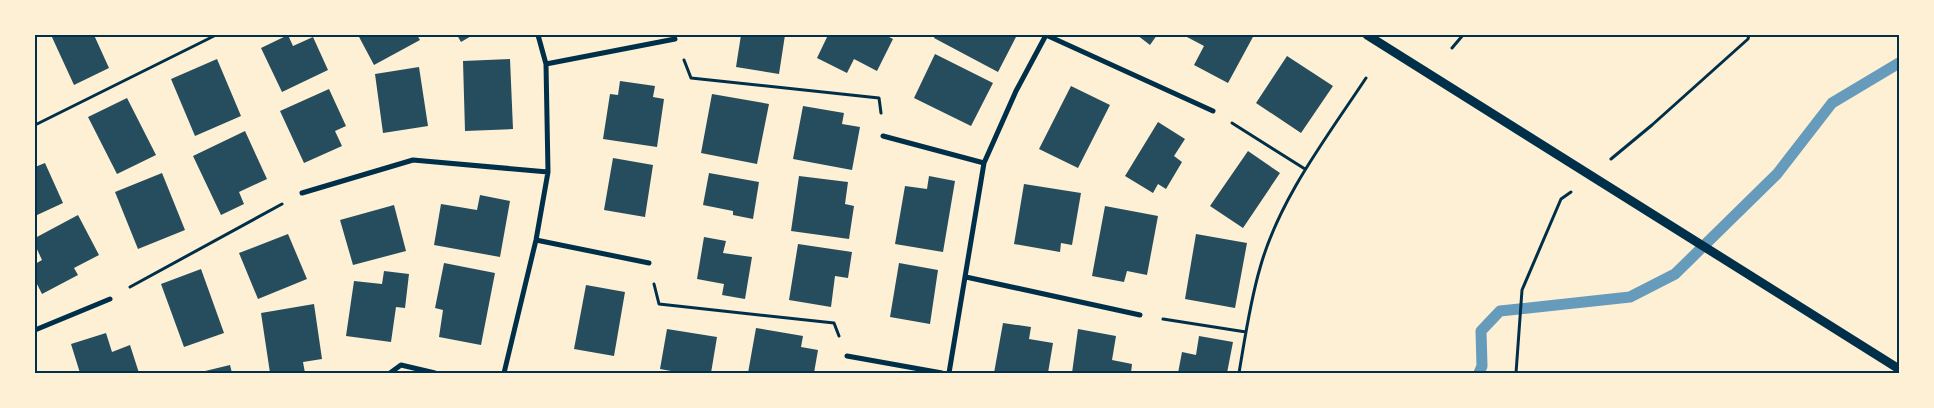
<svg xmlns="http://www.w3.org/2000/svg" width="1934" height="408" viewBox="0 0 1934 408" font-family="Poppins,sans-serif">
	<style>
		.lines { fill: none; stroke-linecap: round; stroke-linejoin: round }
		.stream { stroke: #669bbc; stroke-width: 11 }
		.building { fill: #264d5e }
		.path { stroke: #003049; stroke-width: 3 }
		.minor { stroke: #003049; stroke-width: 5 }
		.tertiary { stroke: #003049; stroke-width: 9 }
		.neatline { fill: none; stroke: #003049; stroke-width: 2 }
	</style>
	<rect width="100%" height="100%" fill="#fdf0d5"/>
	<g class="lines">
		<path class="stream" d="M 1479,373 L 1482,366 L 1481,331 L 1500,311 L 1630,297 L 1675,274 L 1777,174 L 1832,103 L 1899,63"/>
	</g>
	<path class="building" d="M 51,35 L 94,35 L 109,68 L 74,85 Z
		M 288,35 L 293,46 L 313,37 L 328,70 L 282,92 L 261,48 Z
		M 358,35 L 417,35 L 420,40 L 374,65 Z
		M 457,35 L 473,35 L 461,42 Z
		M 741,35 L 785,35 L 779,74 L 736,67 Z
		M 828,35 L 885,35 L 893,39 L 877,71 L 854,59 L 847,73 L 817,58 Z
		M 935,35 L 1017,35 L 998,72 L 934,38 Z
		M 1137,35 L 1157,35 L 1150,45 Z
		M 1188,35 L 1254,35 L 1228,83 L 1194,65 L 1204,46 L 1187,37 Z
		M 935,54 L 993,83 L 971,126 L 914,98 Z
		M 1287,56 L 1333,86 L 1301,133 L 1256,103 Z
		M 217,59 L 241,116 L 195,136 L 171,79 Z
		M 510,59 L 513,129 L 465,131 L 463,61 Z
		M 419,67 L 428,126 L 383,133 L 375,74 Z
		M 620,81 L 655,86 L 653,97 L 664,99 L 657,147 L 603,139 L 610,94 L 618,95 Z
		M 1071,86 L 1110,105 L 1078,168 L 1039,149 Z
		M 329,89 L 346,126 L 335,131 L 342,146 L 304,163 L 280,111 Z
		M 712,94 L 769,104 L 757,164 L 701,153 Z
		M 127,98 L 156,155 L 117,174 L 88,117 Z
		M 803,106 L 844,113 L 842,124 L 860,127 L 852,170 L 793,159 Z
		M 1158,122 L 1185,139 L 1174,156 L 1182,162 L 1166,189 L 1158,184 L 1153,193 L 1125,176 Z
		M 245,131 L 267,179 L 239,192 L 244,204 L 221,215 L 193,156 Z
		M 1248,151 L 1280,173 L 1243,228 L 1210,206 Z
		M 613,158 L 653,165 L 645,217 L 604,210 Z
		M 45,163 L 63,203 L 35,216 L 35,167 Z
		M 162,173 L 185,230 L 138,249 L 115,192 Z
		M 709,173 L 759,182 L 753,219 L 733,215 L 733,211 L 703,205 Z
		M 799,176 L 848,182 L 845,204 L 854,206 L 849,239 L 791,231 Z
		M 929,176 L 955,181 L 943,252 L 895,244 L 905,186 L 927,189 Z
		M 1024,184 L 1081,193 L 1072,245 L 1061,243 L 1060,252 L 1014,244 Z
		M 480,195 L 510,201 L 500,257 L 434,245 L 441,204 L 477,210 Z
		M 394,205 L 406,251 L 353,265 L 340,220 Z
		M 1105,206 L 1158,216 L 1147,275 L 1127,271 L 1124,282 L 1092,276 Z
		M 78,215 L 99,255 L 74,268 L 78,275 L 42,294 L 35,280 L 35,264 L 42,260 L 35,245 L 35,238 Z
		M 288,234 L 307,279 L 258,299 L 239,253 Z
		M 1196,234 L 1247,243 L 1235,308 L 1185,299 Z
		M 704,237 L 726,241 L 723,253 L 752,257 L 745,299 L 722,295 L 724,284 L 697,279 Z
		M 798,244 L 852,252 L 848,278 L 835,276 L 831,307 L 789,300 Z
		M 444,263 L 495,273 L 481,345 L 439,337 L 443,310 L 435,308 Z
		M 899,263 L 938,270 L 930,324 L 890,317 Z
		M 201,269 L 224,333 L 184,347 L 161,284 Z
		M 384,271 L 409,274 L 405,308 L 396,307 L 391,342 L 346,336 L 354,281 L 382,284 Z
		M 586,285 L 625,292 L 614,356 L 574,349 Z
		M 314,304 L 322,359 L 303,362 L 305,373 L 270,373 L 261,313 Z
		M 1003,323 L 1031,327 L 1029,339 L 1053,343 L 1048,373 L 994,373 Z
		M 756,328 L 803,336 L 801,347 L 818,350 L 814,373 L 748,373 Z
		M 667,329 L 717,337 L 711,373 L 682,373 L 660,369 Z
		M 1078,329 L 1116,336 L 1112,360 L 1132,364 L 1131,373 L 1072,373 Z
		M 106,333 L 112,352 L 130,345 L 139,373 L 80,373 L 71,344 Z
		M 1199,336 L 1233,342 L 1227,373 L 1178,373 L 1182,352 L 1196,355 Z
		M 230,365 L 232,373 L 201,373 L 201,372 Z"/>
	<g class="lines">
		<path class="path" d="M 1452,48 L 1463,35
			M 684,60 L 691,78 L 879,98 L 881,113
			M 1232,123 L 1305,169
			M 35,125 L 216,35
			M 1611,159 L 1652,125 L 1748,39 L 1749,35
			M 654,284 L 659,304 L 834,323 L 839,336
			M 130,287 L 282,204
			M 1163,319 L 1246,332
			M 1239,373 C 1245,338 1250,302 1260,268 C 1279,199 1327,137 1366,78
			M 1516,373 L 1522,290 L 1561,199 L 1571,192"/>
		<path class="minor" d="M 1046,35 L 1213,111
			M 546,64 L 675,39
			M 883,136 L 984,163
			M 302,193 L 413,160 L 548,172
			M 536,240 L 649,263
			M 966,277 L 1140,315
			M 35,330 L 110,299
			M 847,356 L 942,373
			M 390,373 L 401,365 L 435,373
			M 504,373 L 536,240 L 548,172 L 546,64 L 538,35
			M 949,373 L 984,163 L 1016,91 L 1046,35"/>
		<path class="tertiary" d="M 1367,35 L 1899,369"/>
	</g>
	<rect width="1934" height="408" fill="none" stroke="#fdf0d5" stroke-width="72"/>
	<rect x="36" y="36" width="1862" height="336" class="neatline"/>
</svg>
